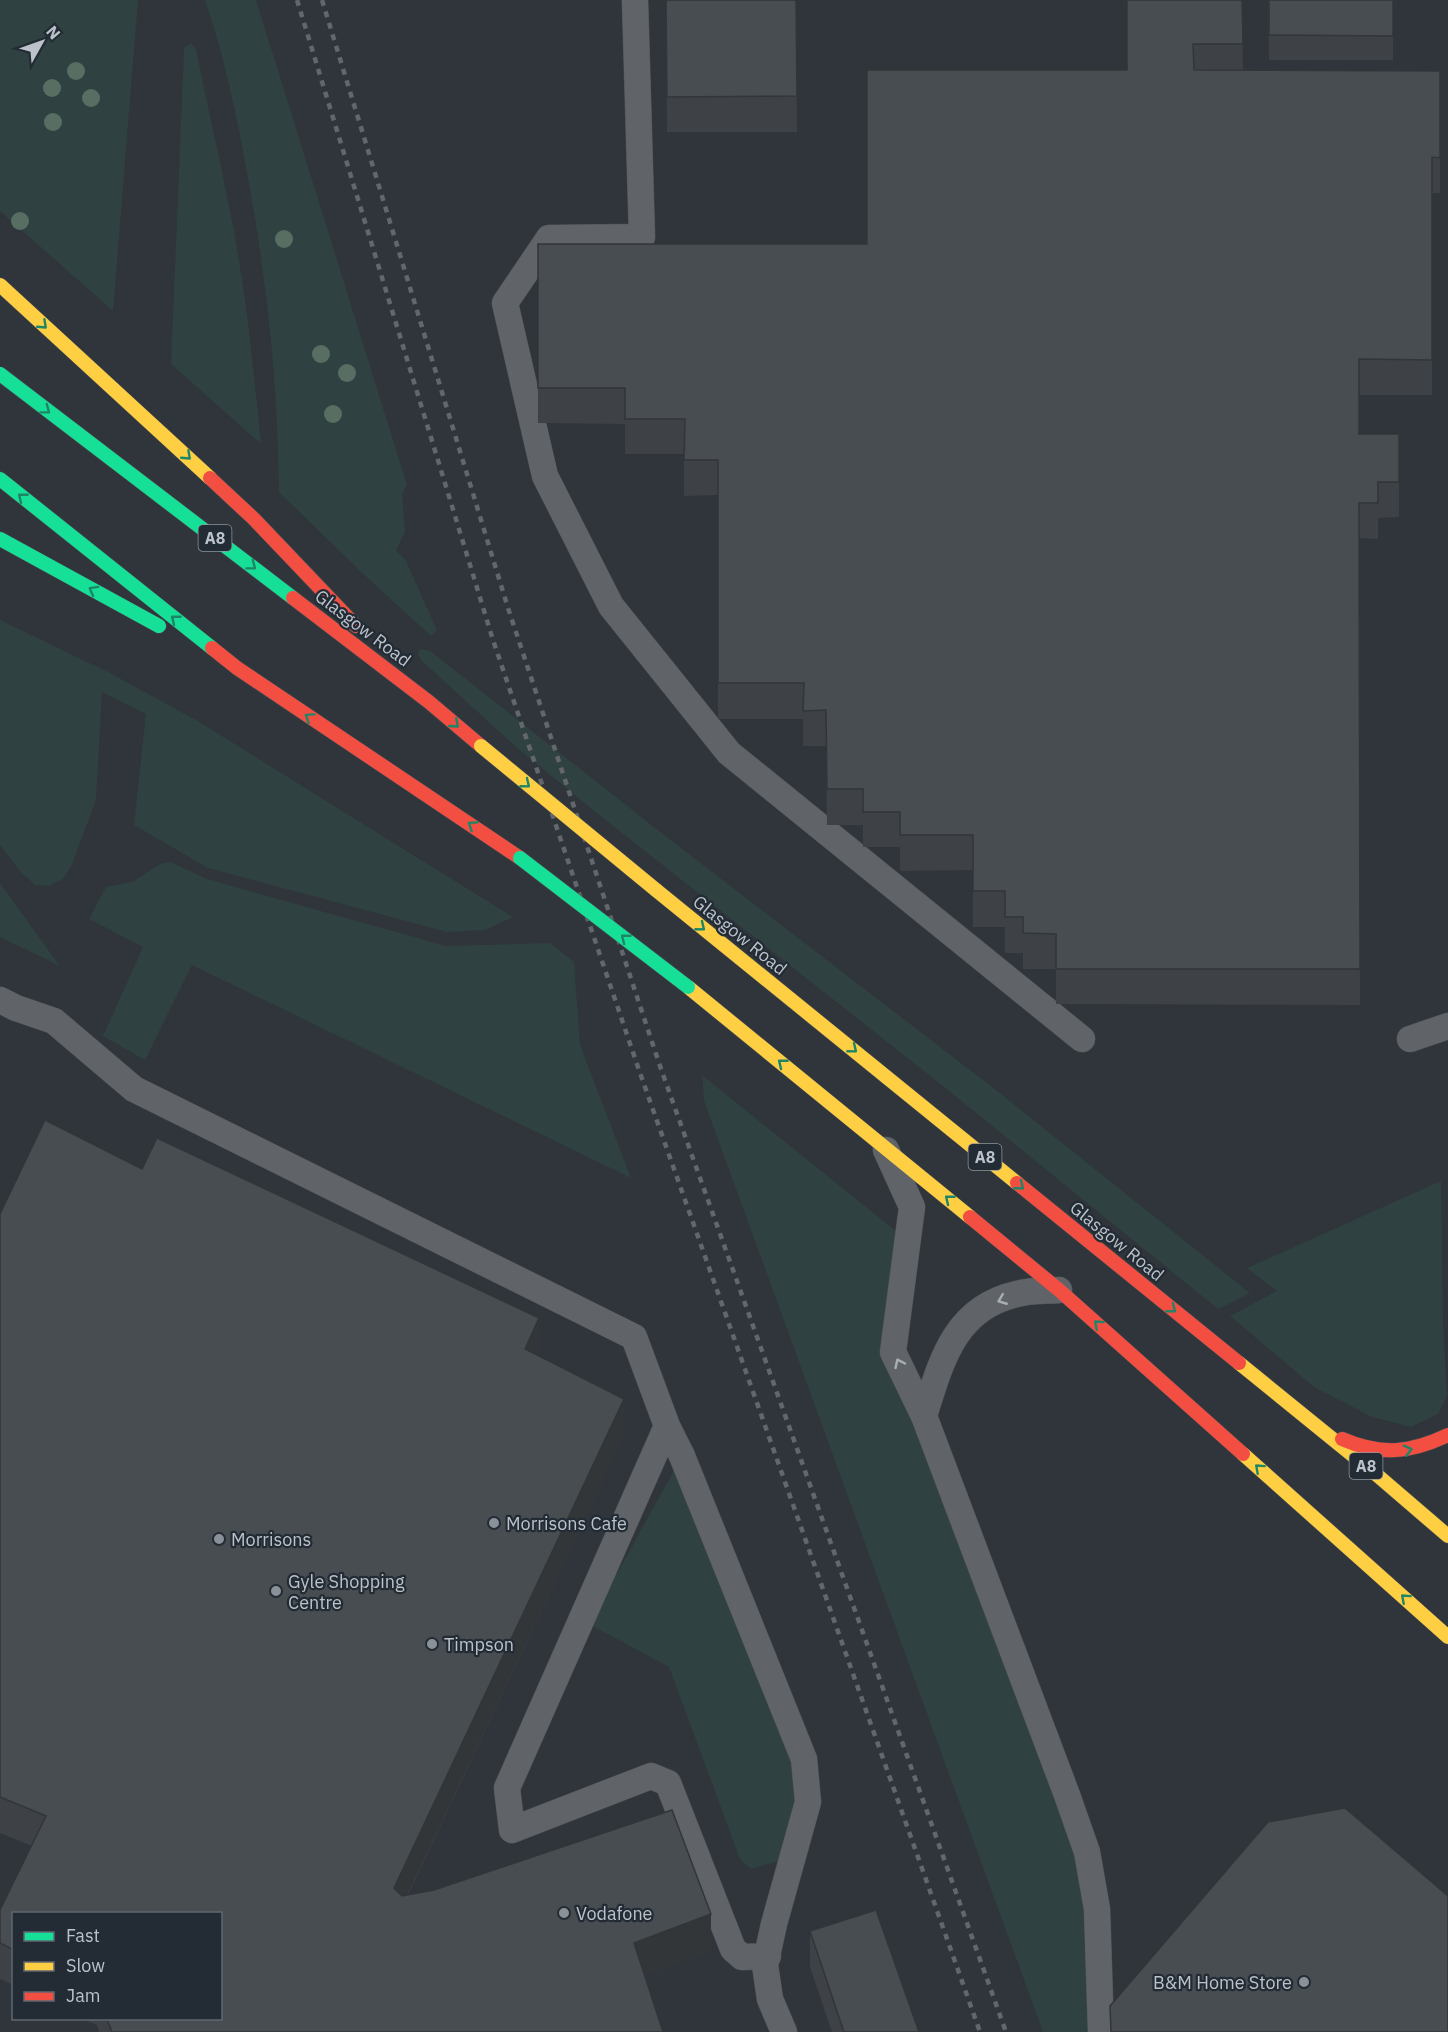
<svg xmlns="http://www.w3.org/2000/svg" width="1448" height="2032" viewBox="0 0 1448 2032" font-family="'IBM Plex Sans',sans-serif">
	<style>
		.green { fill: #2f4141 }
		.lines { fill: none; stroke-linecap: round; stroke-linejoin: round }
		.lane-casing { stroke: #4d5155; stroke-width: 27 }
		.fast-casing { stroke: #4d5257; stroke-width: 15 }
		.slow-casing { stroke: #4d5257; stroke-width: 15 }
		.jam-casing { stroke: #4d5257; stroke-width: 15 }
		.lane { stroke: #606468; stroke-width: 26 }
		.fast { stroke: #16e098; stroke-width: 14 }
		.slow { stroke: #ffcf43; stroke-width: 14 }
		.jam { stroke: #f24e42; stroke-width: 14 }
		.rail { stroke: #63676c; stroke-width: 4.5; stroke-dasharray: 6 6; stroke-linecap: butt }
		.fast-bridge-casing { stroke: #4d5257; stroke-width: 15; stroke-linecap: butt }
		.slow-bridge-casing { stroke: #4d5257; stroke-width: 15; stroke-linecap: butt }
		.fast-bridge { stroke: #16e098; stroke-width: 14 }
		.slow-bridge { stroke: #ffcf43; stroke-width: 14 }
		.tree { fill: #596e62 }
		.wall { fill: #3e4247 }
		.shaded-wall { fill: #323639 }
		.building { fill: #484d52; stroke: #323639; stroke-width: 1.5 }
		.oneway { stroke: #1c8666 }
		.oneway2 { stroke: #a9afb6 }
		.poi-dot { fill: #8a9198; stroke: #232b35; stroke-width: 2 }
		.labels { text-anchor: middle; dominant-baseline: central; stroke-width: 4.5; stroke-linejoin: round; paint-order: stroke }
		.shield { fill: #232b35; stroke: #8d959d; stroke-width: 1.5 }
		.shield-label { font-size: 16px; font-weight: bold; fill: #bbc2ca }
		.street-label { font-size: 18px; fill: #bbc2ca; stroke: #232b35 }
		.poi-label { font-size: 18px; fill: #bbc2ca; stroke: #232b35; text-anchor: start }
	</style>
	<rect width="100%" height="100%" fill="#2f353a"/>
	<path class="green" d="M 0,0 L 138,0 L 113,311 L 0,211 Z
		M 205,0 L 256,0 L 407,485 L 402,494 L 405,532 L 396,550 L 406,561 L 437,630 L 431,636 L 360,571 L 279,492 C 278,386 267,282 248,178 C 237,118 225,58 205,0 Z
		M 191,43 L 196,49 C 206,100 218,150 228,201 C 245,281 253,363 261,444 L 171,364 L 184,48 Z
		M 0,620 L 110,673 L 196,720 L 513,917 L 485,930 L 447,932 L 208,868 L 134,825 L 146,714 L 102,692 L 96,800 L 71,867 L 63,879 L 49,886 L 35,885 L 20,871 L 0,845 Z
		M 420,649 L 430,651 L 668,838 L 996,1090 L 1250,1293 L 1218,1309 L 943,1086 L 593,810 L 515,746 L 421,660 L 418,654 Z
		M 171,862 L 207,879 L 446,946 L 550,943 L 574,962 L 580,1045 L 631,1178 L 192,965 L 145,1060 L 103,1036 L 143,947 L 89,919 L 106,887 L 132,882 L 160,864 Z
		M 0,883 L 60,966 L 0,937 Z
		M 702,1075 L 908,1241 L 893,1352 L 1067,1795 L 1102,2032 L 1043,2032 L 704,1101 Z
		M 1441,1181 L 1443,1323 L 1447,1396 L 1438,1414 L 1411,1427 L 1372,1417 L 1314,1387 L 1230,1316 L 1277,1291 L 1247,1268 Z
		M 682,1456 L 804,1759 L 793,1857 L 751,1869 L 740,1859 L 669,1667 L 589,1624 Z"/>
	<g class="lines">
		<defs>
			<path id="lane" d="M 635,0 L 642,237 L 549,238 L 505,303 L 545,476 L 611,606 L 729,753 L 1082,1039
				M 0,1000 L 16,1008 L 54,1021 L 134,1089 L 634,1337 L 667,1426 L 682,1456 L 804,1759 L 808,1802 L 774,1924 L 765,1965 L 770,1999 L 784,2032
				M 1410,1039 L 1448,1026
				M 886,1150 L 912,1207 L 893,1352 L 924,1416 L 1067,1795 L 1087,1852 L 1097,1909 L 1101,2032
				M 924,1416 C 941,1362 954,1308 1017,1294 C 1031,1290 1046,1291 1059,1290
				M 667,1426 L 507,1788 L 512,1830 L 651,1776 L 668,1783 L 733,1949 L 742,1957 L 768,1956"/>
			<path id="fast" d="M 0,374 L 293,598
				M 0,479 L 212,648
				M 0,539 L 159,626"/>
			<path id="slow" d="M 0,285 L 210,478
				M 656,890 L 1017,1183
				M 688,987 L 970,1217
				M 1239,1363 L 1377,1475 L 1448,1536
				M 1243,1454 L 1448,1637"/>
			<path id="jam" d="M 210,478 L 254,519 L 356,626
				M 293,598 L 429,702 L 481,746
				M 212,648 L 237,668 L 520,858
				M 1017,1183 L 1239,1363
				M 970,1217 L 1059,1290 L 1243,1454
				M 1342,1439 C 1381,1456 1410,1453 1448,1435"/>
		</defs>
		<use href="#lane" class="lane-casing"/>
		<use href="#fast" class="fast-casing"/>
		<use href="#slow" class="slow-casing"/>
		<use href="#jam" class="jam-casing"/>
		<use href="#lane" class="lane"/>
		<use href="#fast" class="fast"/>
		<use href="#slow" class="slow"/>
		<use href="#jam" class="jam"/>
		<path class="rail" d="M 297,0 L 493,640 L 640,1073 L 980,2032
			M 322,0 L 508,608 L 661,1069 L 1006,2032"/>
		<defs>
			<path id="fast-bridge" d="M 520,858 L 688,987"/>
			<path id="slow-bridge" d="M 481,746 L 656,890"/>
		</defs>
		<use href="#fast-bridge" class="fast-bridge-casing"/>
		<use href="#slow-bridge" class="slow-bridge-casing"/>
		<use href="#fast-bridge" class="fast-bridge"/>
		<use href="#slow-bridge" class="slow-bridge"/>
	</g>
	<g class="tree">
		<circle cx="76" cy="71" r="9"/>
		<circle cx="52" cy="88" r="9"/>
		<circle cx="91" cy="98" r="9"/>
		<circle cx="53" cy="122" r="9"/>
		<circle cx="20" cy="221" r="9"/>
		<circle cx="284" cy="239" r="9"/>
		<circle cx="321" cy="354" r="9"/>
		<circle cx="347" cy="373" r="9"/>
		<circle cx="333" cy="414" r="9"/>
	</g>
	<path class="wall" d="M 666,0 L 796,0 L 797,132 L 667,132 Z
		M 1242,0 L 1243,70 L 1440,71 L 1440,193 L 1432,193 L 1432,395 L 1359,395 L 1359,434 L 1399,482 L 1399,517 L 1378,518 L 1378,539 L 1359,538 L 1360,1005 L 1056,1004 L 1056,969 L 1023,969 L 1023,953 L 1005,953 L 1005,927 L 973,927 L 973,870 L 900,871 L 900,847 L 863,847 L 863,825 L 827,825 L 826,746 L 803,746 L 803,719 L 718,719 L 718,495 L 684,496 L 684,454 L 625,454 L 625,424 L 538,423 L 538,244 L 867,244 L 1127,70 Z
		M 1268,0 L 1393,0 L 1393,60 L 1269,60 Z
		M 0,1214 L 539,1354 L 538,1356 L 624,1435 L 408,1895 L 711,1950 L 645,1975 L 663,2032 L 99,2032 L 97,2025 L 83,2019 L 220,2019 L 14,1914 L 14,1985 L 0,1979 L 0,1910 L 32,1846 L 0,1833 Z
		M 810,1931 L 919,2032 L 832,2032 L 810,1967 Z"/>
	<path class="shaded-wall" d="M 539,1318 L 539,1354 L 525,1385 L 525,1349 Z
		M 624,1399 L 624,1435 L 394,1923 L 394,1888 Z
		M 711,1914 L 711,1950 L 634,1979 L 634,1943 Z"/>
	<path class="building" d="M 666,0 L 796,0 L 797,96 L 667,97 Z
		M 1127,0 L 1242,0 L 1243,44 L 1193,44 L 1194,70 L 1440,71 L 1440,158 L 1432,157 L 1432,360 L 1359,359 L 1359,434 L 1399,434 L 1399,482 L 1378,482 L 1378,503 L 1359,503 L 1360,969 L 1056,969 L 1056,934 L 1023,933 L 1023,917 L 1005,917 L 1005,891 L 973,891 L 973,835 L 900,835 L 900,812 L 863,812 L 863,789 L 827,789 L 826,710 L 803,711 L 804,683 L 718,683 L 718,460 L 684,460 L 685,419 L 625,419 L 625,388 L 538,388 L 538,244 L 867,244 L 867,70 L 1127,70 Z
		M 1269,0 L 1393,0 L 1393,36 L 1269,35 Z
		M 45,1120 L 142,1169 L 157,1138 L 539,1318 L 525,1349 L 624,1399 L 394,1888 L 402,1896 L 434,1890 L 672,1810 L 711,1914 L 634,1943 L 663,2032 L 112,2032 L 107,2019 L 220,2019 L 220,1914 L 14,1914 L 14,1950 L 0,1943 L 0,1910 L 46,1816 L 0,1797 L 0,1214 Z
		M 1345,1808 L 1448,1896 L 1448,2032 L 1111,2032 L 1110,2006 L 1268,1822 Z
		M 876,1910 L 919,2032 L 844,2032 L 810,1931 Z"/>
	<defs><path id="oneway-chevron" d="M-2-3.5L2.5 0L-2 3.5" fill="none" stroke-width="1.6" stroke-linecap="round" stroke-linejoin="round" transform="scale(1.5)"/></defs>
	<g class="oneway">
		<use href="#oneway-chevron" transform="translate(43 325) rotate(43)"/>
		<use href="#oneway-chevron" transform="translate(46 410) rotate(37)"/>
		<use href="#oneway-chevron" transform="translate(187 456) rotate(43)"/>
		<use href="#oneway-chevron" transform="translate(22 497) rotate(-141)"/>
		<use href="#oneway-chevron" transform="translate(252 566) rotate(37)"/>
		<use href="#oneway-chevron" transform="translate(93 590) rotate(-151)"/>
		<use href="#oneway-chevron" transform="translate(175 619) rotate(-141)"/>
		<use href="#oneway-chevron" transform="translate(309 717) rotate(-146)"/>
		<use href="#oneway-chevron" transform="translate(455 724) rotate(41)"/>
		<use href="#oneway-chevron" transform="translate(526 784) rotate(39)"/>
		<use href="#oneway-chevron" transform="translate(472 825) rotate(-146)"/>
		<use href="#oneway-chevron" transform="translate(701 927) rotate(39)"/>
		<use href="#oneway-chevron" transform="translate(625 938) rotate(-142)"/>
		<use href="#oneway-chevron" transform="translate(853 1049) rotate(39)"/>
		<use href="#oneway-chevron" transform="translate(782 1063) rotate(-141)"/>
		<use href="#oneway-chevron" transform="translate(1020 1186) rotate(39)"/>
		<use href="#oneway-chevron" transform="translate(949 1199) rotate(-141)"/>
		<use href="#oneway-chevron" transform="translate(1172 1309) rotate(39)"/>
		<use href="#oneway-chevron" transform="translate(1098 1324) rotate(-138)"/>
		<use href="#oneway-chevron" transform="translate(1408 1450) rotate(-14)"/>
		<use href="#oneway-chevron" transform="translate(1259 1468) rotate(-138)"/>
		<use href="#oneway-chevron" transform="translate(1405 1598) rotate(-138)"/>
	</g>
	<g class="oneway2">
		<use href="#oneway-chevron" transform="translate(1002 1300) rotate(158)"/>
		<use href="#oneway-chevron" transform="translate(899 1363) rotate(-115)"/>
	</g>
	<g class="poi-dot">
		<circle cx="494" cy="1523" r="6"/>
		<circle cx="219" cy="1539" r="6"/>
		<circle cx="276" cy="1591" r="6"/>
		<circle cx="432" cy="1644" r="6"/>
		<circle cx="564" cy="1913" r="6"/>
		<circle cx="1304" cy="1982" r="6"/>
	</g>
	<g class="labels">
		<g class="shield">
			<rect x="198.5" y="525" width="33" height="26" rx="4.5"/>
			<rect x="968.5" y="1144" width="33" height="26" rx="4.5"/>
			<rect x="1349.5" y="1453" width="33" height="26" rx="4.5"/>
		</g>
		<g class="shield-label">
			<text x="215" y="538">A8</text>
			<text x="985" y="1157">A8</text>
			<text x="1366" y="1466">A8</text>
		</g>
		<g class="street-label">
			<text transform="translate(363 628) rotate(37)">Glasgow Road</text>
			<text transform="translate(740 935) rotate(39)">Glasgow Road</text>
			<text transform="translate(1117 1241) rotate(39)">Glasgow Road</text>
		</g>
		<g class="poi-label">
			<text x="506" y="1523">Morrisons Cafe</text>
			<text x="231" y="1539">Morrisons</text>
			<text x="288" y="1581">Gyle Shopping<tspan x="288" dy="21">Centre</tspan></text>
			<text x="444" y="1644">Timpson</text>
			<text x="576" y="1913">Vodafone</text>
			<text x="1292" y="1982" text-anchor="end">B&amp;M Home Store</text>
		</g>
	</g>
	<rect x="12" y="1912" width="210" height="108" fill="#232b35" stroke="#606771" stroke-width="1.5"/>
	<rect x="24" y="1932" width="30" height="9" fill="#16e098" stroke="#606771" stroke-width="1.5"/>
	<text x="66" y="1942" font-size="18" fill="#bbc2ca">Fast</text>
	<rect x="24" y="1962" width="30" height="9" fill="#ffcf43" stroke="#606771" stroke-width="1.5"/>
	<text x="66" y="1972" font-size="18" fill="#bbc2ca">Slow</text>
	<rect x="24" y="1992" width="30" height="9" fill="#f24e42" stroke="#606771" stroke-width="1.5"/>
	<text x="66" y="2002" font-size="18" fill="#bbc2ca">Jam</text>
	<g transform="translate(42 42) rotate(50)" stroke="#232b35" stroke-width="4.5" paint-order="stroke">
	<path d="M0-4.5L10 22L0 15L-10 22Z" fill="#bbc2ca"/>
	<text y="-9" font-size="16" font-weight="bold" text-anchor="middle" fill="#bbc2ca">N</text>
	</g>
</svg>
